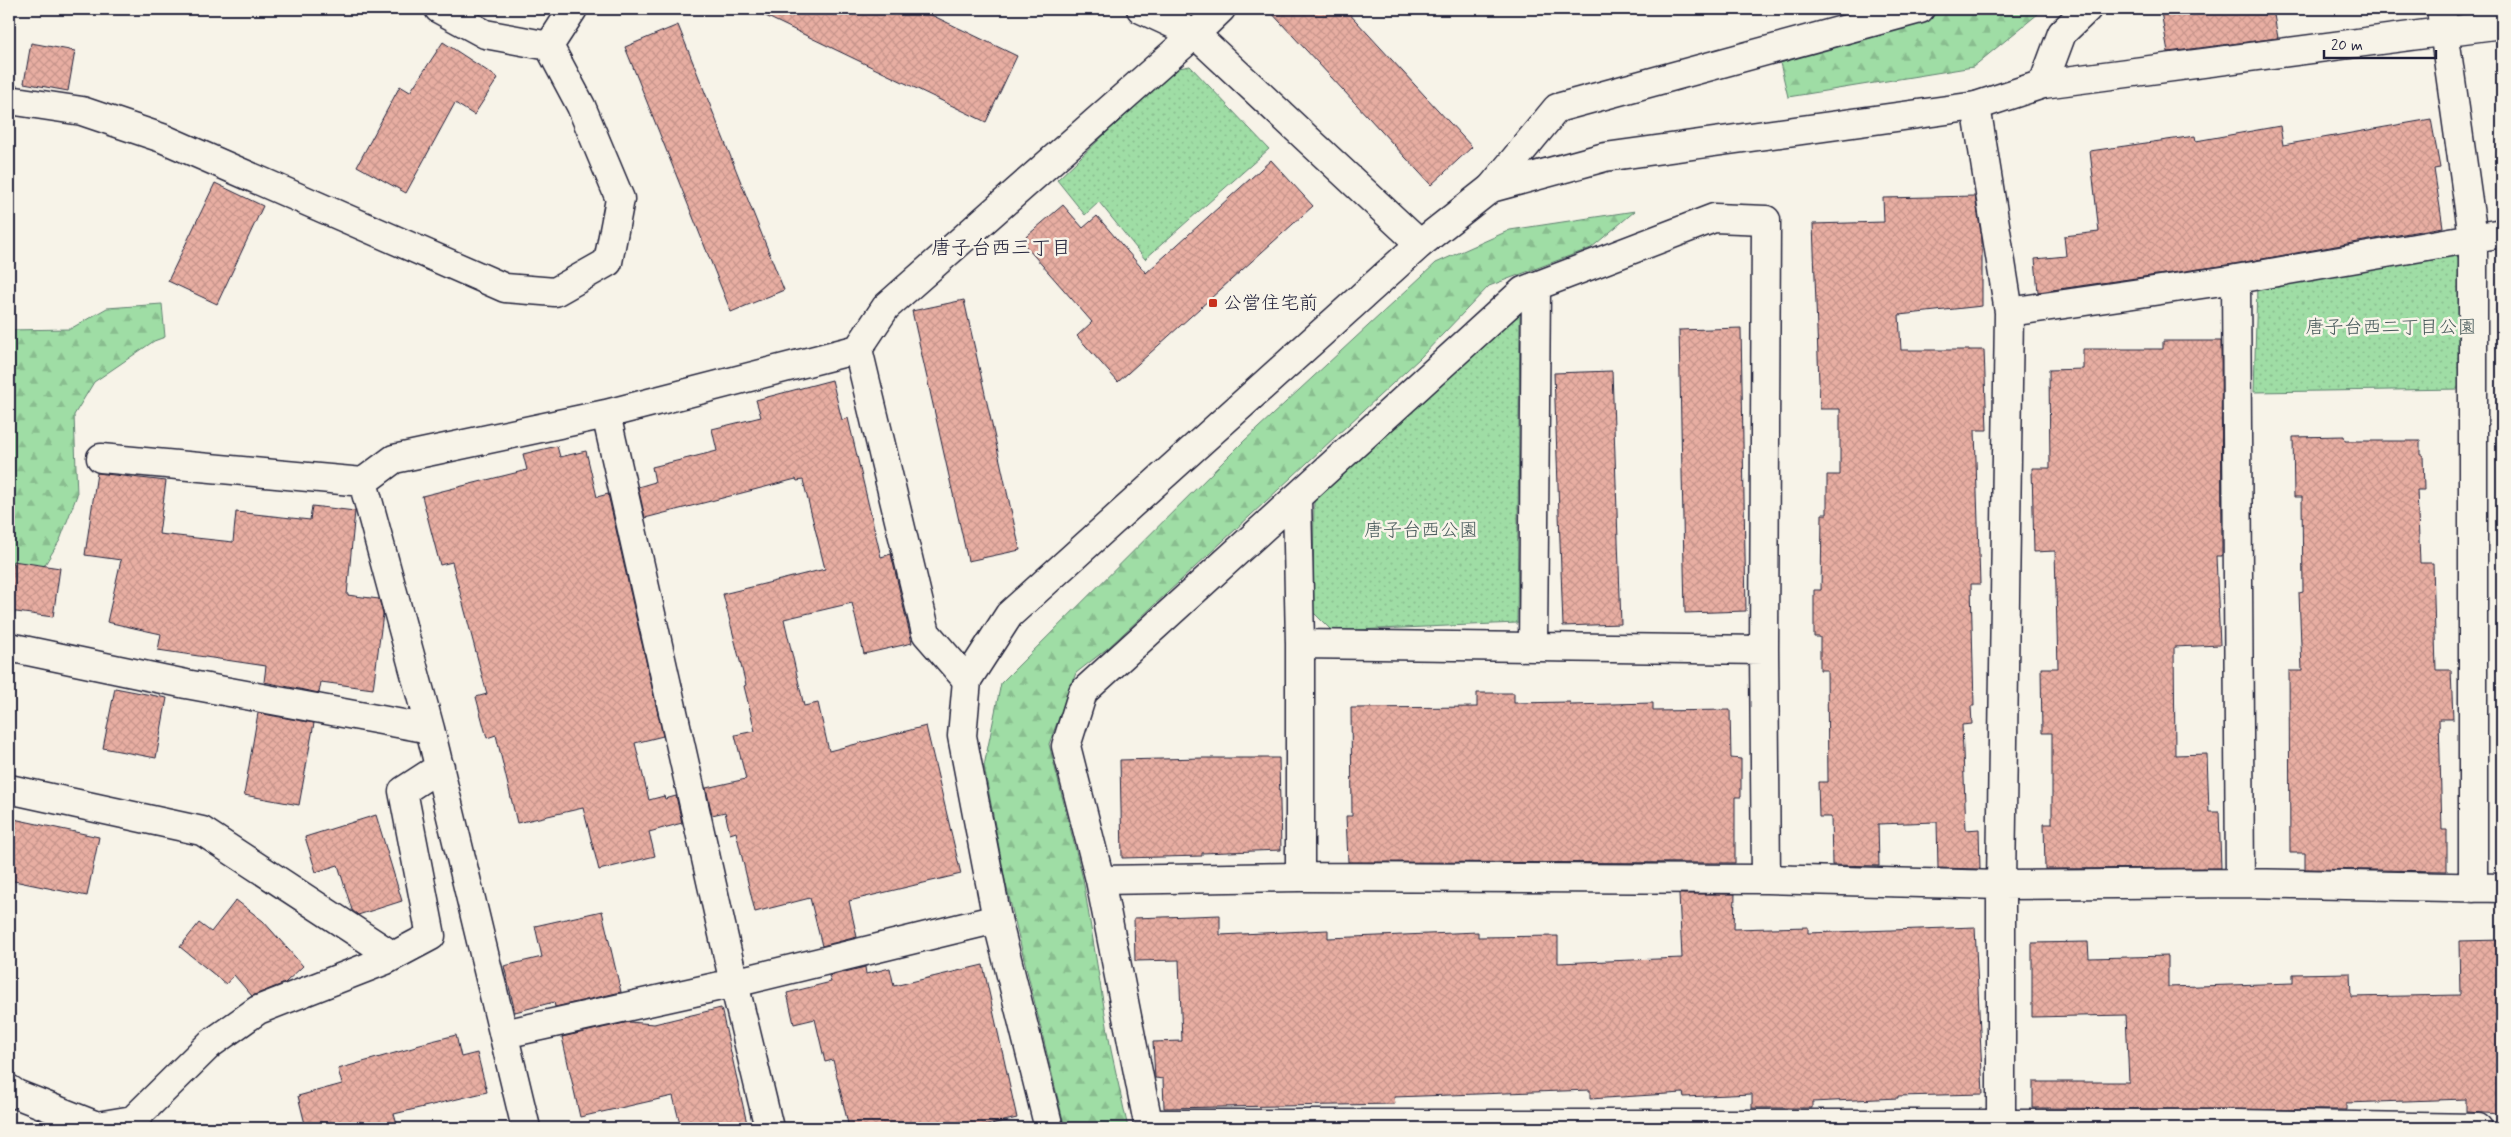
<svg xmlns="http://www.w3.org/2000/svg" width="2511" height="1137" viewBox="0 0 2511 1137" font-family="Mynerve,'Klee One',sans-serif">
	<style>
		.grass { fill: url(#grass-dots); stroke: #608070 }
		.forest { fill: url(#forest-firs); stroke: #608070 }
		.building { fill: url(#building-cross-hatch); stroke: #22223b }
		.lines { fill: none; stroke-linecap: round; stroke-linejoin: round }
		.minor-casing { stroke: #22223b; stroke-width: 31 }
		.tertiary-casing { stroke: #22223b; stroke-width: 31 }
		.minor { stroke: #f7f3e8; stroke-width: 28 }
		.tertiary { stroke: #f7f3e8; stroke-width: 28 }
		.poi-dot { fill: #c8321e; stroke: #f7f3e8; stroke-width: 2 }
		.labels { text-anchor: middle; dominant-baseline: central; stroke-width: 5; stroke-linejoin: round; paint-order: stroke }
		.poi-label { font-size: 19px; fill: #22223b; stroke: #f7f3e8; text-anchor: start }
		.park-label { font-size: 19px; fill: #485a5b; stroke: #f7f3e8 }
		.neighbourhood-label { font-size: 20px; fill: #22223b; stroke: #f7f3e8 }
	</style>
	<defs>
		<pattern id="grass-dots" width="8" height="8" patternUnits="userSpaceOnUse" patternTransform="scale(1.25)"><rect width="8" height="8" fill="#9fdda5"/><path d="M2 2h.1M6 6h.1" fill="none" stroke="#89bd8f" stroke-width="1.8" stroke-linecap="round"/></pattern>
		<pattern id="forest-firs" width="22" height="20" patternUnits="userSpaceOnUse" patternTransform="scale(1.25)"><rect width="22" height="20" fill="#9fdda5"/><path d="M5 1l3.5 6h-7zM16 11l3.5 6h-7z" fill="#89bd8f"/></pattern>
		<pattern id="building-cross-hatch" width="8" height="8" patternUnits="userSpaceOnUse" patternTransform="scale(1.25)"><rect width="8" height="8" fill="#e8aea2"/><path d="M0 0l8 8M0 8l8-8" fill="none" stroke="#c7958c"/></pattern>
	</defs>
	<rect width="100%" height="100%" fill="#f7f3e8"/>
	<filter id="ink" filterUnits="userSpaceOnUse"><feTurbulence type="fractalNoise" baseFrequency=".02" numOctaves="2"/><feDisplacementMap in="SourceGraphic" scale="10" xChannelSelector="R" yChannelSelector="G"/><feConvolveMatrix kernelMatrix="1 2 1 2 8 2 1 2 1" color-interpolation-filters="sRGB"/></filter>
	<g filter="url(#ink)">
		<path class="grass" d="M 1190,66 L 1269,149 L 1145,259 L 1099,202 L 1085,215 L 1057,180 L 1173,69 Z
			M 2462,250 L 2462,389 L 2254,392 L 2257,286 Z
			M 1520,314 L 1517,623 L 1332,631 L 1313,612 L 1314,494 Z"/>
		<path class="forest" d="M 1953,9 L 2044,9 L 1973,67 L 1788,97 L 1780,63 Z
			M 1635,211 L 1591,248 L 1489,286 L 1420,358 L 1109,647 L 1076,673 L 1049,744 L 1083,879 L 1111,1050 L 1128,1128 L 1065,1128 L 1005,880 L 984,766 L 1001,683 L 1244,441 L 1436,263 L 1510,230 Z
			M 162,304 L 165,337 L 154,341 L 94,382 L 74,415 L 77,495 L 60,540 L 9,623 L 9,330 L 70,329 L 107,308 Z"/>
		<path class="building" d="M 751,9 L 919,9 L 1017,56 L 986,122 Z
			M 1268,9 L 1345,9 L 1472,147 L 1431,185 Z
			M 2182,9 L 2273,9 L 2278,38 L 2168,52 L 2161,12 Z
			M 678,25 L 784,290 L 731,312 L 625,47 Z
			M 443,42 L 498,78 L 474,115 L 455,103 L 406,193 L 357,166 L 400,86 L 410,92 Z
			M 31,43 L 75,51 L 68,91 L 24,83 Z
			M 2431,119 L 2440,168 L 2434,169 L 2443,227 L 2234,264 L 2038,292 L 2035,259 L 2066,256 L 2064,236 L 2099,232 L 2090,151 L 2195,136 L 2196,141 L 2280,126 L 2283,145 Z
			M 1271,160 L 1313,206 L 1118,382 L 1077,336 L 1092,322 L 1021,241 L 1063,205 L 1083,228 L 1097,216 L 1146,273 Z
			M 215,183 L 263,206 L 217,304 L 168,281 Z
			M 1975,196 L 1982,239 L 1982,306 L 1899,315 L 1901,350 L 1984,350 L 1987,430 L 1975,430 L 1980,584 L 1971,584 L 1974,706 L 1971,706 L 1972,724 L 1962,725 L 1966,830 L 1979,829 L 1980,869 L 1938,868 L 1937,822 L 1878,824 L 1879,866 L 1832,865 L 1831,817 L 1819,817 L 1818,782 L 1828,782 L 1827,670 L 1820,670 L 1820,637 L 1814,637 L 1814,590 L 1821,590 L 1822,514 L 1827,514 L 1827,475 L 1840,475 L 1840,409 L 1820,409 L 1813,224 L 1884,222 L 1883,198 Z
			M 964,300 L 1020,550 L 968,561 L 912,311 Z
			M 1741,328 L 1746,611 L 1685,613 L 1679,330 Z
			M 2163,341 L 2221,341 L 2222,556 L 2216,556 L 2220,645 L 2174,647 L 2175,755 L 2207,754 L 2209,812 L 2219,812 L 2221,868 L 2045,869 L 2044,824 L 2052,824 L 2052,733 L 2042,733 L 2041,668 L 2058,668 L 2055,551 L 2034,552 L 2032,468 L 2050,468 L 2049,370 L 2083,369 L 2083,349 L 2163,349 Z
			M 1612,371 L 1621,624 L 1563,626 L 1554,373 Z
			M 832,380 L 842,420 L 848,418 L 881,557 L 891,554 L 912,643 L 864,654 L 852,603 L 784,619 L 804,706 L 818,703 L 829,751 L 926,726 L 961,874 L 849,901 L 857,937 L 822,946 L 810,898 L 755,912 L 736,832 L 730,834 L 725,812 L 712,815 L 706,788 L 746,779 L 735,735 L 755,731 L 744,686 L 746,685 L 723,594 L 825,569 L 803,480 L 797,481 L 796,479 L 645,518 L 638,487 L 655,482 L 652,467 L 717,451 L 712,429 L 761,417 L 756,400 Z
			M 2344,436 L 2345,441 L 2420,441 L 2420,455 L 2423,455 L 2424,490 L 2417,490 L 2420,563 L 2433,563 L 2436,670 L 2451,670 L 2453,719 L 2439,719 L 2442,830 L 2447,830 L 2447,871 L 2305,869 L 2305,853 L 2290,853 L 2289,671 L 2302,671 L 2299,593 L 2303,592 L 2302,497 L 2294,497 L 2293,437 Z
			M 557,446 L 560,457 L 586,451 L 597,497 L 608,494 L 663,736 L 635,743 L 649,800 L 664,796 L 665,799 L 676,796 L 682,823 L 649,832 L 655,856 L 599,870 L 583,808 L 517,823 L 496,735 L 487,738 L 476,697 L 487,694 L 452,562 L 440,565 L 422,496 L 527,470 L 523,454 Z
			M 97,473 L 166,481 L 159,534 L 233,542 L 236,512 L 310,520 L 312,506 L 355,511 L 347,595 L 379,599 L 383,614 L 373,689 L 321,682 L 319,693 L 264,682 L 266,666 L 158,650 L 161,634 L 107,622 L 121,560 L 85,555 Z
			M 13,561 L 60,568 L 53,617 L 9,611 Z
			M 115,688 L 167,698 L 156,758 L 103,748 Z
			M 1477,693 L 1514,693 L 1514,703 L 1570,702 L 1570,705 L 1653,703 L 1653,711 L 1730,710 L 1731,758 L 1741,759 L 1741,797 L 1735,797 L 1735,863 L 1348,862 L 1346,816 L 1352,816 L 1351,708 L 1477,707 Z
			M 258,713 L 314,723 L 299,805 L 244,795 Z
			M 1202,758 L 1279,758 L 1281,850 L 1202,853 L 1202,856 L 1122,858 L 1120,760 Z
			M 376,815 L 402,901 L 358,915 L 352,910 L 338,865 L 316,872 L 305,837 Z
			M 9,818 L 99,837 L 87,896 L 9,880 Z
			M 1679,894 L 1735,894 L 1734,929 L 1808,927 L 1808,933 L 1975,927 L 1983,1094 L 1898,1096 L 1898,1098 L 1812,1102 L 1812,1108 L 1752,1108 L 1752,1094 L 1684,1097 L 1683,1093 L 1590,1099 L 1590,1090 L 1394,1097 L 1395,1104 L 1164,1108 L 1163,1079 L 1155,1078 L 1153,1042 L 1182,1041 L 1179,960 L 1135,961 L 1134,918 L 1220,915 L 1220,935 L 1328,930 L 1328,938 L 1478,932 L 1478,937 L 1558,936 L 1558,963 L 1682,958 Z
			M 236,900 L 263,921 L 303,966 L 285,983 L 252,996 L 234,975 L 226,984 L 180,947 L 199,923 L 211,932 Z
			M 602,911 L 621,992 L 555,1007 L 554,1002 L 515,1012 L 504,966 L 542,957 L 535,926 Z
			M 2502,940 L 2502,1114 L 2466,1112 L 2466,1099 L 2346,1103 L 2346,1110 L 2033,1108 L 2033,1082 L 2129,1082 L 2126,1015 L 2032,1017 L 2032,943 L 2088,942 L 2089,958 L 2168,956 L 2168,987 L 2293,983 L 2293,974 L 2350,973 L 2351,997 L 2460,995 L 2459,941 Z
			M 983,965 L 1017,1118 L 974,1128 L 849,1128 L 833,1060 L 825,1062 L 815,1019 L 794,1024 L 787,993 L 831,982 L 829,976 L 865,967 L 866,974 L 890,968 L 894,986 Z
			M 721,1008 L 748,1128 L 681,1128 L 673,1096 L 580,1117 L 562,1037 L 629,1022 L 654,1024 Z
			M 456,1035 L 461,1057 L 477,1053 L 487,1092 L 394,1114 L 398,1128 L 306,1128 L 298,1096 L 342,1084 L 338,1069 L 416,1047 L 416,1045 Z"/>
		<g class="lines">
			<defs>
				<path id="minor" d="M 439,9 L 485,34 L 549,46
					M 1141,9 L 1195,34 L 1420,244
					M 2441,9 L 2473,237 L 2473,888
					M 549,46 L 573,9
					M 2043,84 L 2062,33 L 2087,9
					M 9,100 L 82,111 L 162,138 L 505,288 L 555,292 L 608,262 L 620,199 L 581,106 L 549,46
					M 1976,106 L 2009,312 L 2001,885 L 2001,1128
					M 1491,188 L 1557,108 L 1920,9
					M 2236,279 L 2240,883
					M 2009,312 L 2236,279 L 2502,233
					M 858,349 L 926,633 L 967,680
					M 606,414 L 734,983 L 769,1128
					M 101,458 L 363,482
					M 1297,497 L 1300,644 L 1300,877
					M 1300,644 L 1764,650
					M 9,647 L 186,684 L 430,729
					M 1533,647 L 1536,286
					M 9,789 L 202,831 L 393,956
					M 1100,880 L 1300,877 L 1766,879 L 2001,885 L 2240,883 L 2502,888
					M 504,1034 L 734,983 L 997,919
					M 9,1089 L 16,1094 L 97,1126 L 133,1120 L 210,1044 L 258,1010 L 386,960 L 431,936 L 403,791 L 440,767
					M 1148,1124 L 2236,1124 L 2478,1128
					M 526,1128 L 430,729 L 363,482 L 394,459 L 606,414 L 858,349 L 886,307 L 1195,34 L 1221,9
					M 1149,1128 L 1100,880 L 1066,746 L 1083,692 L 1523,291 L 1714,218 L 1766,220 L 1764,650 L 1766,879"/>
				<path id="tertiary" d="M 1049,1128 L 997,919 L 962,736 L 967,680 L 1009,615 L 1420,244 L 1491,188 L 1605,157 L 1976,106 L 2043,84 L 2502,24"/>
			</defs>
			<use href="#minor" class="minor-casing"/>
			<use href="#tertiary" class="tertiary-casing"/>
			<use href="#minor" class="minor"/>
			<use href="#tertiary" class="tertiary"/>
		</g>
	</g>
	<rect class="poi-dot" x="1208" y="298" width="10" height="10" rx="2.5"/>
	<g class="labels">
		<g class="poi-label">
			<text x="1223" y="303">公営住宅前</text>
		</g>
		<g class="park-label">
			<text x="2391" y="327">唐子台西二丁目公園</text>
			<text x="1421" y="530">唐子台西公園</text>
		</g>
		<g class="neighbourhood-label">
			<text x="1001" y="248">唐子台西三丁目</text>
		</g>
	</g>
	<rect width="2511" height="1137" fill="none" stroke="#f7f3e8" stroke-width="30"/>
	<rect x="15" y="15" width="2481" height="1107" fill="none" stroke="#22223b" stroke-width="2" filter="url(#ink)"/>
	<path d="M2324 50v8h112v-8" fill="none" stroke="#22223b" stroke-width="2.5"/>
	<text x="2331" y="50" font-size="15" fill="#22223b" stroke="#f7f3e8" stroke-width="4" paint-order="stroke">20 m</text>
</svg>
